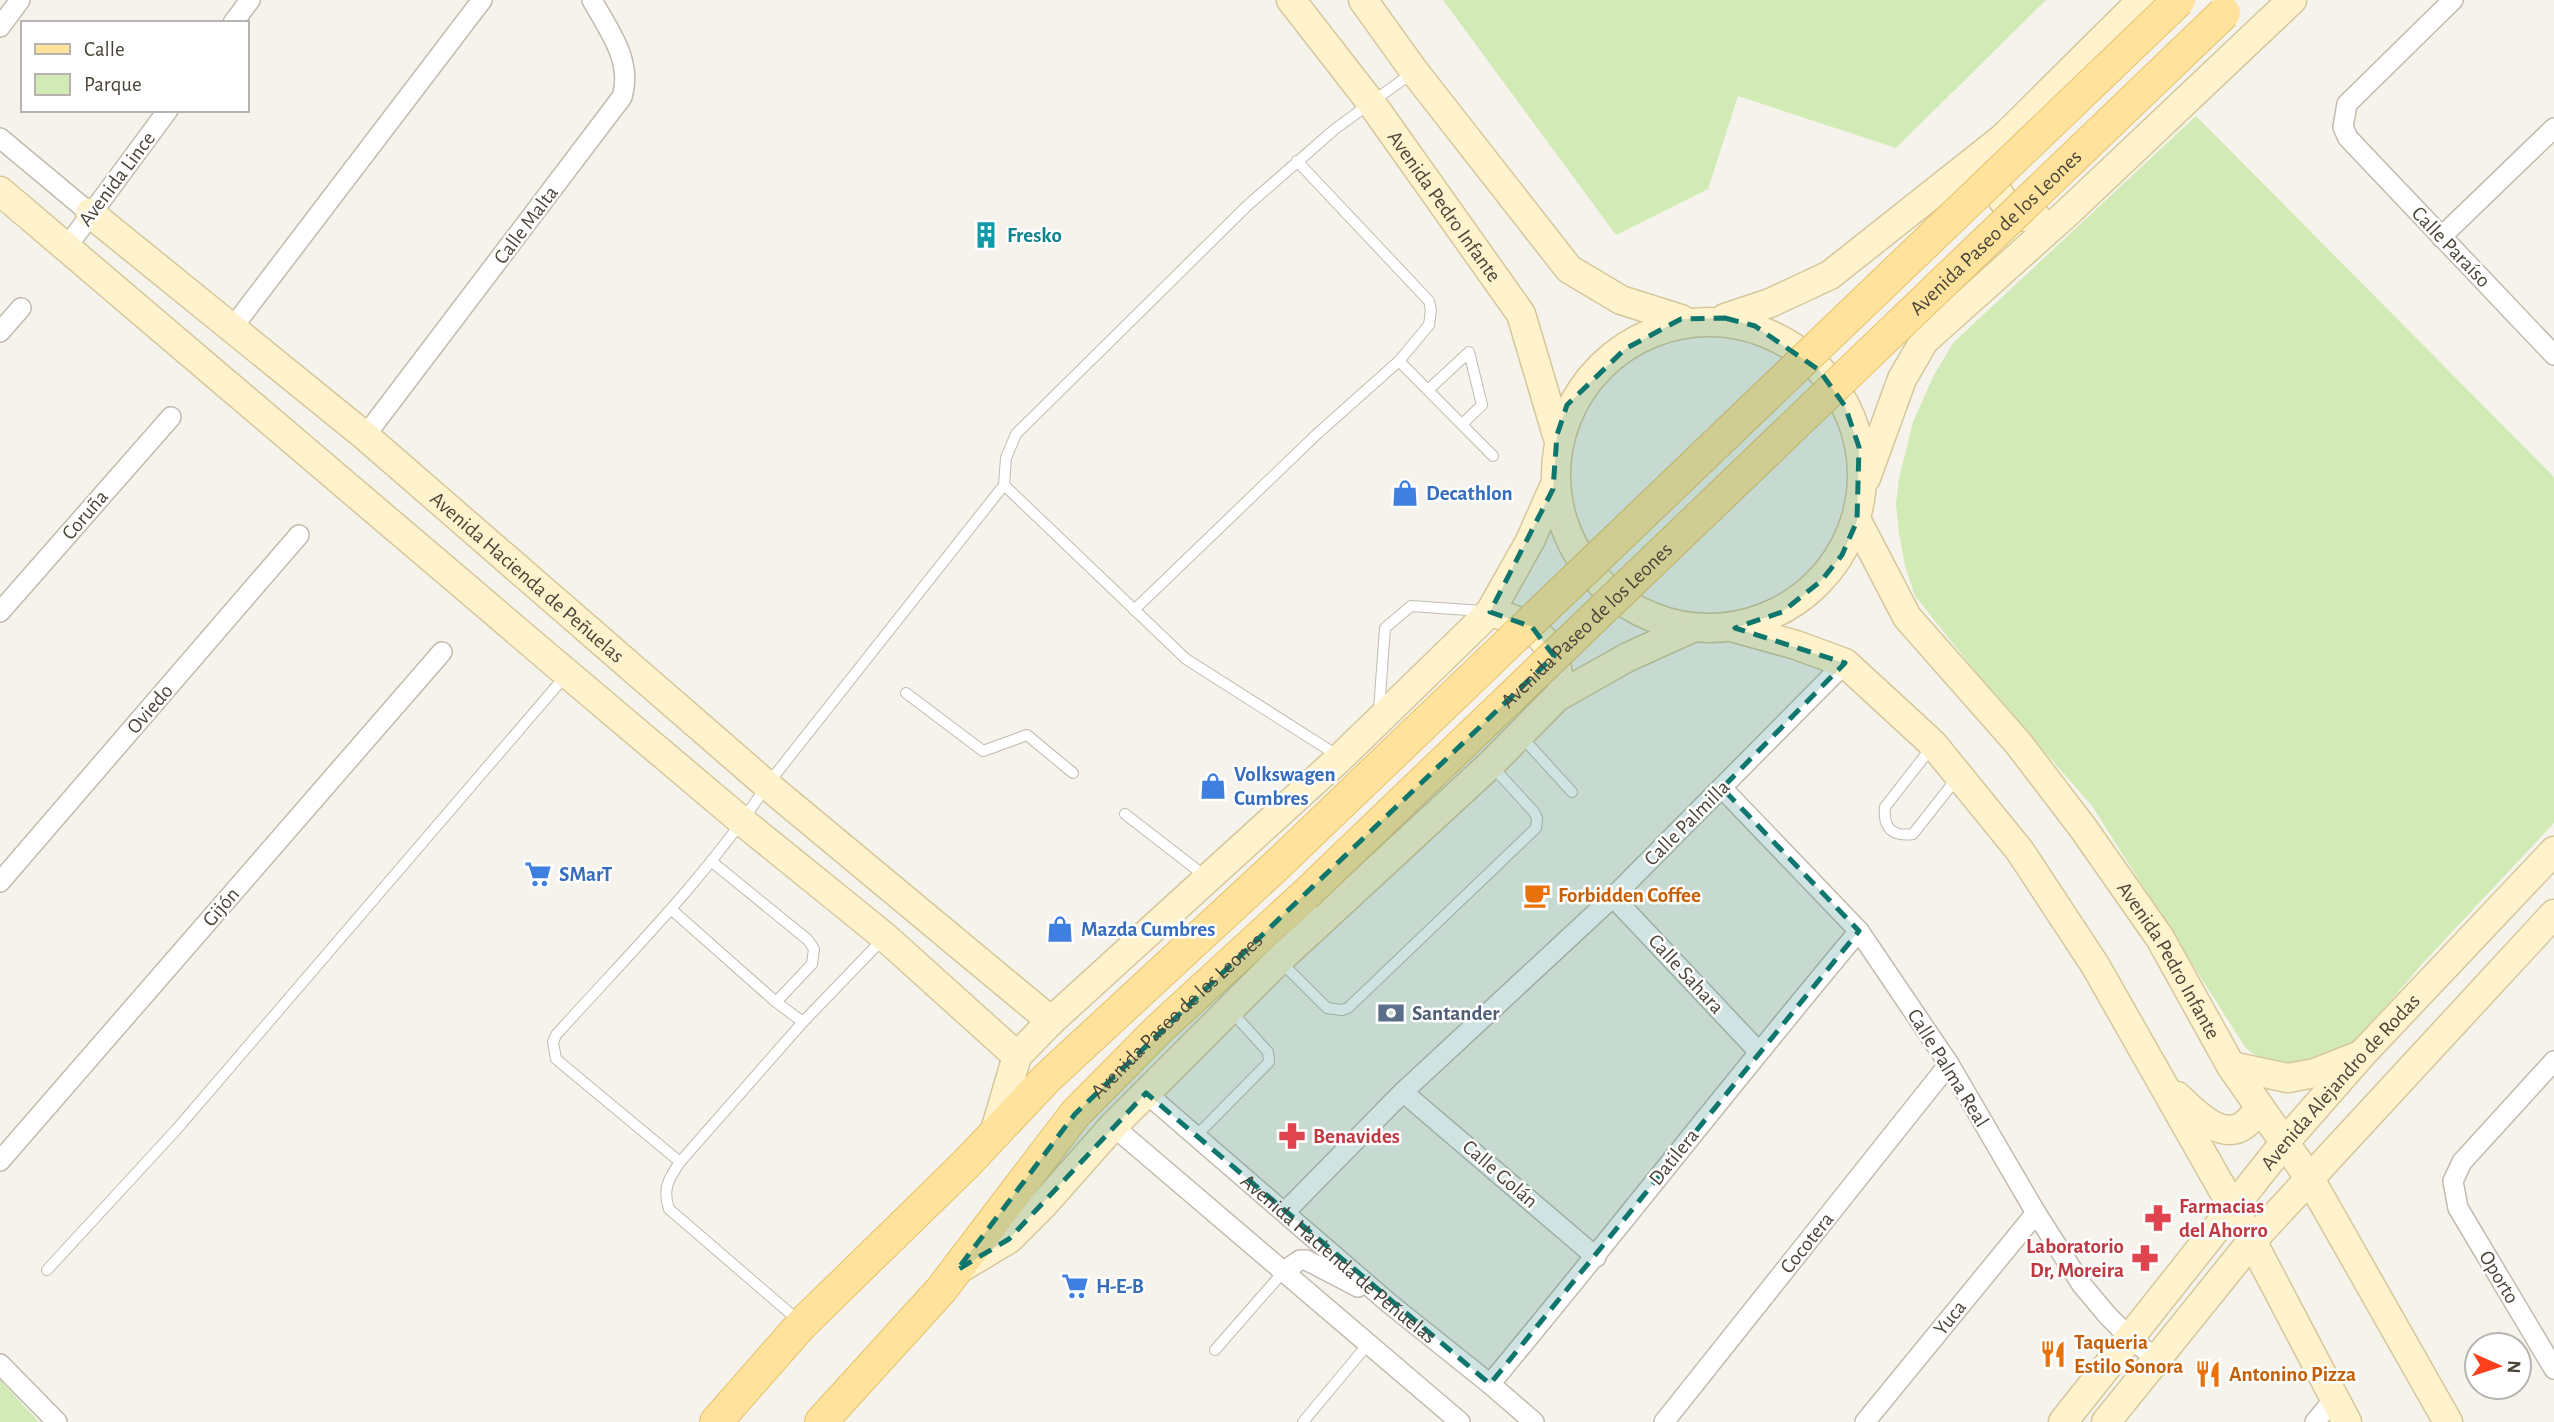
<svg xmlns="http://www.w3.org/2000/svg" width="2554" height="1422" viewBox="0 0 2554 1422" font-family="'Alegreya Sans',sans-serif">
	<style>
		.green { fill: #d2eab5 }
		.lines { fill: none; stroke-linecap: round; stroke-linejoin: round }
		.lane-casing { stroke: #c2bbae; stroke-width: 12 }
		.street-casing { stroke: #c2bbae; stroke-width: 22 }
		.secondary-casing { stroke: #d6c79b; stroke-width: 31 }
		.primary-casing { stroke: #e6c16a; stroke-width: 34 }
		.lane { stroke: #fff; stroke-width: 10 }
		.street { stroke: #fff; stroke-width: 19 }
		.secondary { stroke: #fff3cd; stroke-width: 28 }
		.primary { stroke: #ffe39c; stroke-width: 32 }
		.primary-bridge-casing { stroke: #e6c16a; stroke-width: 34; stroke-linecap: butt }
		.primary-bridge { stroke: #ffe39c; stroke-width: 32 }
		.marked { fill: #0f766e; fill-opacity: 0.2; stroke: #0f766e; stroke-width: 5; stroke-dasharray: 14 9; stroke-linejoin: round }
		.labels { text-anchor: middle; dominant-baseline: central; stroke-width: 5; stroke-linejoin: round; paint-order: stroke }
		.street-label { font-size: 21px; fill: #4b4439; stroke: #fff }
		.culture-label { font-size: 21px; font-weight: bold; fill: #0d838f; stroke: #fff; text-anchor: start }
		.shop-label { font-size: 21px; font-weight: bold; fill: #366cbe; stroke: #fff; text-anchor: start }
		.food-label { font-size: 21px; font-weight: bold; fill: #c56008; stroke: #fff; text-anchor: start }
		.service-label { font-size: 21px; font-weight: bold; fill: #4e5e75; stroke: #fff; text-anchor: start }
		.health-label { font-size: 21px; font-weight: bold; fill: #be3a42; stroke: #fff; text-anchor: start }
	</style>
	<rect width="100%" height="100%" fill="#f6f3ec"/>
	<path class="green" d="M 1443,0 L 2046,0 L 1896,148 L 1738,96 L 1708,189 L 1616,235 Z
		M 2196,116 L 2554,477 L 2554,823 L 2421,965 L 2359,1038 L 2336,1055 L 2292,1070 L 2257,1057 L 2245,1047 L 2092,806 L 1987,686 L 1915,596 L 1905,566 L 1899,533 L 1896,504 L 1899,478 L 1913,422 L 1934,375 L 1953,343 Z
		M 0,1380 L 39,1422 L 0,1422 Z"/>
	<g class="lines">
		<defs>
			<path id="lane" d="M 1399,361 L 1493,456
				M 1428,390 L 1469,352 L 1482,405 L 1462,424
				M 1004,485 L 1186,659 L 1340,757
				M 1134,610 L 1317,434 L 1399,361 L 1429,325 L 1431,310 L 1429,301 L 1297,161
				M 906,693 L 983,751 L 1027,735 L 1073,773
				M 1379,710 L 1385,628 L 1411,606 L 1482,611
				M 1520,735 L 1572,792
				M 1931,748 L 1885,807 C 1883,828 1892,837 1913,834 L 1957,778
				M 1125,814 L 1205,876
				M 711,861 L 808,940 L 814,949 L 812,964 L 776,1002
				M 672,910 L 776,1002 L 803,1022
				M 882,940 L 803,1022 L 680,1162 L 556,1059 L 553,1042 L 556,1035 C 629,954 707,877 767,785 L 1004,485 L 1006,458 L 1016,434 L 1248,205 L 1335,129 L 1412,73
				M 1280,961 L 1327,1008 L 1342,1010 L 1348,1008 L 1536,828 L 1537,818 L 1534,812 L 1491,765
				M 1197,1135 L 1269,1062 L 1268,1052 L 1230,1010
				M 680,1162 C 669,1178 662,1189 669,1209 L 799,1321
				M 47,1270 L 176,1130 L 567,674
				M 1215,1350 L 1284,1271
				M 1303,1422 L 1368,1344"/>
			<g id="street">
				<path d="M 2453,0 L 2347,104 L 2343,127 L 2348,138 L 2554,355"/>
				<path d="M 233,23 L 250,0"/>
				<path d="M 0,27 L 20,0"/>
				<path d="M 0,138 L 90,213"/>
				<path d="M 2441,237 L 2554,128"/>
				<path d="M 66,248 L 168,110"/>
				<path d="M 233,327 L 482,0"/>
				<path d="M 0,332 L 21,308"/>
				<path d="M 365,436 L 622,97 C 633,61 609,31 592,0"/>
				<path d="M 0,612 L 171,417"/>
				<path d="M 1722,788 L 1859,931 L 1949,1064 L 2036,1213 L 2082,1285 L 2108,1316 L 2131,1339 L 2157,1359"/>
				<path d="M 0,882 L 299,535"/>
				<path d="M 1613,897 L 1758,1051"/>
				<path d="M 2554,1061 L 2462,1162 L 2453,1181 L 2458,1208 L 2554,1369"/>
				<path d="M 1403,1092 L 1596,1257"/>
				<path id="s1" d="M 1146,1093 L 1390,1304 L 1490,1384 L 1534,1422"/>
				<path d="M 1113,1126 L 1460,1422"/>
				<path d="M 0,1161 L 442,652"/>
				<path d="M 1285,1212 L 1403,1092 L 1613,897 L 1845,663"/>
				<path d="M 1284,1271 L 1300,1260 L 1306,1260 L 1358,1287"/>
				<path d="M 0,1364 L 57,1422"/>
				<path d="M 1490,1384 C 1615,1234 1734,1080 1859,931"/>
				<path d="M 1664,1422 L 1949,1064"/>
				<path d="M 1865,1422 L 2036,1213"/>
				<path d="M 2315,1422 L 2334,1399"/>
			</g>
			<g id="secondary">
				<path id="s2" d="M 1291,0 L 1372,104 L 1521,314 L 1557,435"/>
				<path d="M 1363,0 L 1414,71 L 1569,269 L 1621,300 L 1681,319"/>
				<path d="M 1993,159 C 1989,188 2007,218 2038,219"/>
				<path d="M 0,191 L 550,659 L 743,822 L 885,937 L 1017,1056"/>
				<path id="s3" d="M 90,213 L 365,436 L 767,785 L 1051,1021"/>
				<path d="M 1725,318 L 1770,303 L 1830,275 L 2003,138 L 2142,0"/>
				<circle cx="1709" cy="475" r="153"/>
				<path d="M 1866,478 L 1902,379 L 1924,341 L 2067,213 L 2292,0"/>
				<path id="s4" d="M 1857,521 L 1907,617 L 2018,743 L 2083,828 L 2160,938 L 2231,1066 L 2310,1179 L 2448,1422"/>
				<path d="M 1490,612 C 1530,623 1550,634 1559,677"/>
				<path d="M 1735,628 L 1796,645 L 1845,663 L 1933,744 L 2020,851 L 2095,965 L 2252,1241 L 2347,1422"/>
				<path d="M 2231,1066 L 2288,1078 L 2315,1073 L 2358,1056"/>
				<path d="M 2177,1096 C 2192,1110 2221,1142 2244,1125 C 2250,1121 2255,1114 2260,1108"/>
				<path d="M 994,1134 L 1017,1056 L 1051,1021 L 1341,757 L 1490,612 L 1530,541 L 1553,489"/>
				<path d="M 959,1269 L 1009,1239 L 1044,1204 L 1113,1126 L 1279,960 L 1491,764 L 1557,697 L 1628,657 L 1690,629"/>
				<path id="s5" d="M 2063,1422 L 2285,1142 L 2363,1053 L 2554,851"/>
				<path d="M 2106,1422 L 2252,1241 L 2554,914"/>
			</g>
			<g id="primary">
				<path d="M 716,1422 L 802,1324 L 966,1164 L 1047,1078 L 1277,865"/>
				<path id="s6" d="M 821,1422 L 941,1290 L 1075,1114 L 1160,1028 L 1305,895"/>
			</g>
		</defs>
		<use href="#lane" class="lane-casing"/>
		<use href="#street" class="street-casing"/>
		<use href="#secondary" class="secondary-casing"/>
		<use href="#primary" class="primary-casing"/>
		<use href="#lane" class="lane"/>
		<use href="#street" class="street"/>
		<use href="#secondary" class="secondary"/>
		<use href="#primary" class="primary"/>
		<defs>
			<g id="primary-bridge">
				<path d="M 1277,865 L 2179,0"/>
				<path id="s7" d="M 1305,895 L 2224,13"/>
			</g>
		</defs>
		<use href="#primary-bridge" class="primary-bridge-casing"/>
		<use href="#primary-bridge" class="primary-bridge"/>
	</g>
	<path class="marked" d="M 1725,318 L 1755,326 L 1819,370 L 1845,406 L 1859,447 L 1857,521 L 1842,555 L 1821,581 L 1782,612 L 1735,628 L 1845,663 L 1722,788 L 1859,931 L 1490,1384 L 1146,1093 L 1009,1239 L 957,1270 L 1075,1114 L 1554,656 L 1532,627 L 1490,612 L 1553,489 L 1557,435 L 1567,405 L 1625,349 L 1681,319 Z"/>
	<defs>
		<symbol id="building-bare" viewBox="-9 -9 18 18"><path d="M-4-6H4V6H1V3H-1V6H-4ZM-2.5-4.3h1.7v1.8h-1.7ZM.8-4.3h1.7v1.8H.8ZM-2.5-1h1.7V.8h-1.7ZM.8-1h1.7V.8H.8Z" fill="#0f9aa8" stroke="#fff" stroke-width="2.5" paint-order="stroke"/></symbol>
		<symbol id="shop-bare" viewBox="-9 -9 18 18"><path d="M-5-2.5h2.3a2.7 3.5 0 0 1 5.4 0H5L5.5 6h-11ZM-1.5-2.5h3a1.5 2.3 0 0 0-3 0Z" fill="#3f7fe0" stroke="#fff" stroke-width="2.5" paint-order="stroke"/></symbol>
		<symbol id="supermarket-bare" viewBox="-9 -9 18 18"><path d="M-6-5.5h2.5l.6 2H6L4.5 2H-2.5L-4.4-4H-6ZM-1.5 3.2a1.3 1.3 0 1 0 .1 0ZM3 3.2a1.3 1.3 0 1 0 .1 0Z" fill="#3f7fe0" stroke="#fff" stroke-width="2.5" paint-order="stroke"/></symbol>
		<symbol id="cafe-bare" viewBox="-9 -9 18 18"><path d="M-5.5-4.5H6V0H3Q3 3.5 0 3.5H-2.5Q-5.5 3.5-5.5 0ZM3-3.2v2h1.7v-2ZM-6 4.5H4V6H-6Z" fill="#e8710a" stroke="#fff" stroke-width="2.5" paint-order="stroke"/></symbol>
		<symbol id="bank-bare" viewBox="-9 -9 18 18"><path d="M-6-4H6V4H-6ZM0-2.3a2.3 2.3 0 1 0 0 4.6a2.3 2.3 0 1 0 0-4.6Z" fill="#5c6f8a" stroke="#fff" stroke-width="2.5" paint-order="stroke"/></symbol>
		<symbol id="pharmacy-bare" viewBox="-9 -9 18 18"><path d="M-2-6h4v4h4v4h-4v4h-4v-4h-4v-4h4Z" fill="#e0444e" stroke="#fff" stroke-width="2.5" paint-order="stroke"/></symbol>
		<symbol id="restaurant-bare" viewBox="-9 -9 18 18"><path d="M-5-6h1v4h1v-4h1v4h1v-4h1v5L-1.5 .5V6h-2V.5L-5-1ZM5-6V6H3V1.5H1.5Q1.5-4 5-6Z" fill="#e8710a" stroke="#fff" stroke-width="2.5" paint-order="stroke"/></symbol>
	</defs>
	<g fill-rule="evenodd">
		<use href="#building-bare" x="967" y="216" width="38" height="38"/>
		<use href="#shop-bare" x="1386" y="474" width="38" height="38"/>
		<use href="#shop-bare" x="1194" y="767" width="38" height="38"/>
		<use href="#supermarket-bare" x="519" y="855" width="38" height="38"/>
		<use href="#cafe-bare" x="1518" y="876" width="38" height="38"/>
		<use href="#shop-bare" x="1041" y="910" width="38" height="38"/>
		<use href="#bank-bare" x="1372" y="994" width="38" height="38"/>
		<use href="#pharmacy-bare" x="1273" y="1117" width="38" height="38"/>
		<use href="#pharmacy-bare" x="2139" y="1199" width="38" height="38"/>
		<use href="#pharmacy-bare" x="2126" y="1239" width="38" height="38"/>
		<use href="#supermarket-bare" x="1056" y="1267" width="38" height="38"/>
		<use href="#restaurant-bare" x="2034" y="1335" width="38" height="38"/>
		<use href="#restaurant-bare" x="2189" y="1355" width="38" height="38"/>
	</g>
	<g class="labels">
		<g class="street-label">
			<text transform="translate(117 179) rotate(-53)">Avenida Lince</text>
			<text stroke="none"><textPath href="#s2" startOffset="257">Avenida Pedro Infante</textPath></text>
			<text transform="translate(526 225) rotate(-53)">Calle Malta</text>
			<text stroke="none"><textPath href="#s7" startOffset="957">Avenida Paseo de los Leones</textPath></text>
			<text transform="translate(2451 247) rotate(46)">Calle Paraíso</text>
			<text transform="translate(85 515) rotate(-49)">Coruña</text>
			<text stroke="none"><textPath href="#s3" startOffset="569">Avenida Hacienda de Peñuelas</textPath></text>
			<text stroke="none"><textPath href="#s7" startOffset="390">Avenida Paseo de los Leones</textPath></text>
			<text transform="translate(150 709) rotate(-49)">Oviedo</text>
			<text transform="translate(1687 823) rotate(-45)">Calle Palmilla</text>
			<text transform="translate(221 907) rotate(-49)">Gijón</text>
			<text stroke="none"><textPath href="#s4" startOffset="541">Avenida Pedro Infante</textPath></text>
			<text transform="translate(1686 974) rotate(47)">Calle Sahara</text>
			<text stroke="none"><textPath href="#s6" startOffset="541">Avenida Paseo de los Leones</textPath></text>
			<text transform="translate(1948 1068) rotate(58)">Calle Palma Real</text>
			<text stroke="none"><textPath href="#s5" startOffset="439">Avenida Alejandro de Rodas</textPath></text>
			<text transform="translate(1674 1157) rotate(-51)">Datilera</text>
			<text transform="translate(1500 1174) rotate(41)">Calle Golán</text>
			<text transform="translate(1807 1243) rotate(-51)">Cocotera</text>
			<text stroke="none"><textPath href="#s1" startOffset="254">Avenida Hacienda de Peñuelas</textPath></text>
			<text transform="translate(2499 1277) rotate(59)">Oporto</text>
			<text transform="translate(1950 1318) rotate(-51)">Yuca</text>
		</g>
		<g class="culture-label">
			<text x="1007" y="235">Fresko</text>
		</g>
		<g class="shop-label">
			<text x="1426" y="493">Decathlon</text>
			<text x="1234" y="774">Volkswagen<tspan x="1234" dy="24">Cumbres</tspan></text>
			<text x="559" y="874">SMarT</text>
			<text x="1081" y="929">Mazda Cumbres</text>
			<text x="1096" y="1286">H-E-B</text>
		</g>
		<g class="food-label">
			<text x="1558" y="895">Forbidden Coffee</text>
			<text x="2074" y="1342">Taqueria<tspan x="2074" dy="24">Estilo Sonora</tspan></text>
			<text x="2229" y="1374">Antonino Pizza</text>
		</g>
		<g class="service-label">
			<text x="1412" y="1013">Santander</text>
		</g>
		<g class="health-label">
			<text x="1313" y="1136">Benavides</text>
			<text x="2179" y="1206">Farmacias<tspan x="2179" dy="24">del Ahorro</tspan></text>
			<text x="2124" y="1246" text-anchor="end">Laboratorio<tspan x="2124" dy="24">Dr, Moreira</tspan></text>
		</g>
	</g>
	<rect x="21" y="21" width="228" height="91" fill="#ffffff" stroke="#b7b4b0" stroke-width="2"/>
	<rect x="35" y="44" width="35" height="10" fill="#ffe39c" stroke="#b7b4b0" stroke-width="2"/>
	<text x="84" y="56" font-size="21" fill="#4b4439">Calle</text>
	<rect x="35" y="74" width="35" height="21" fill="#d2eab5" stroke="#b7b4b0" stroke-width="2"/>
	<text x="84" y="91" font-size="21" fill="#4b4439">Parque</text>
	<g transform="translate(2498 1366) rotate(93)"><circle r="33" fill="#ffffff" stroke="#b7b4b0" stroke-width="2"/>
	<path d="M0-5L12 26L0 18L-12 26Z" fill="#fc3f1d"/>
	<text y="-10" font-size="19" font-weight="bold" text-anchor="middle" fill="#4b4439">N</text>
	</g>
</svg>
